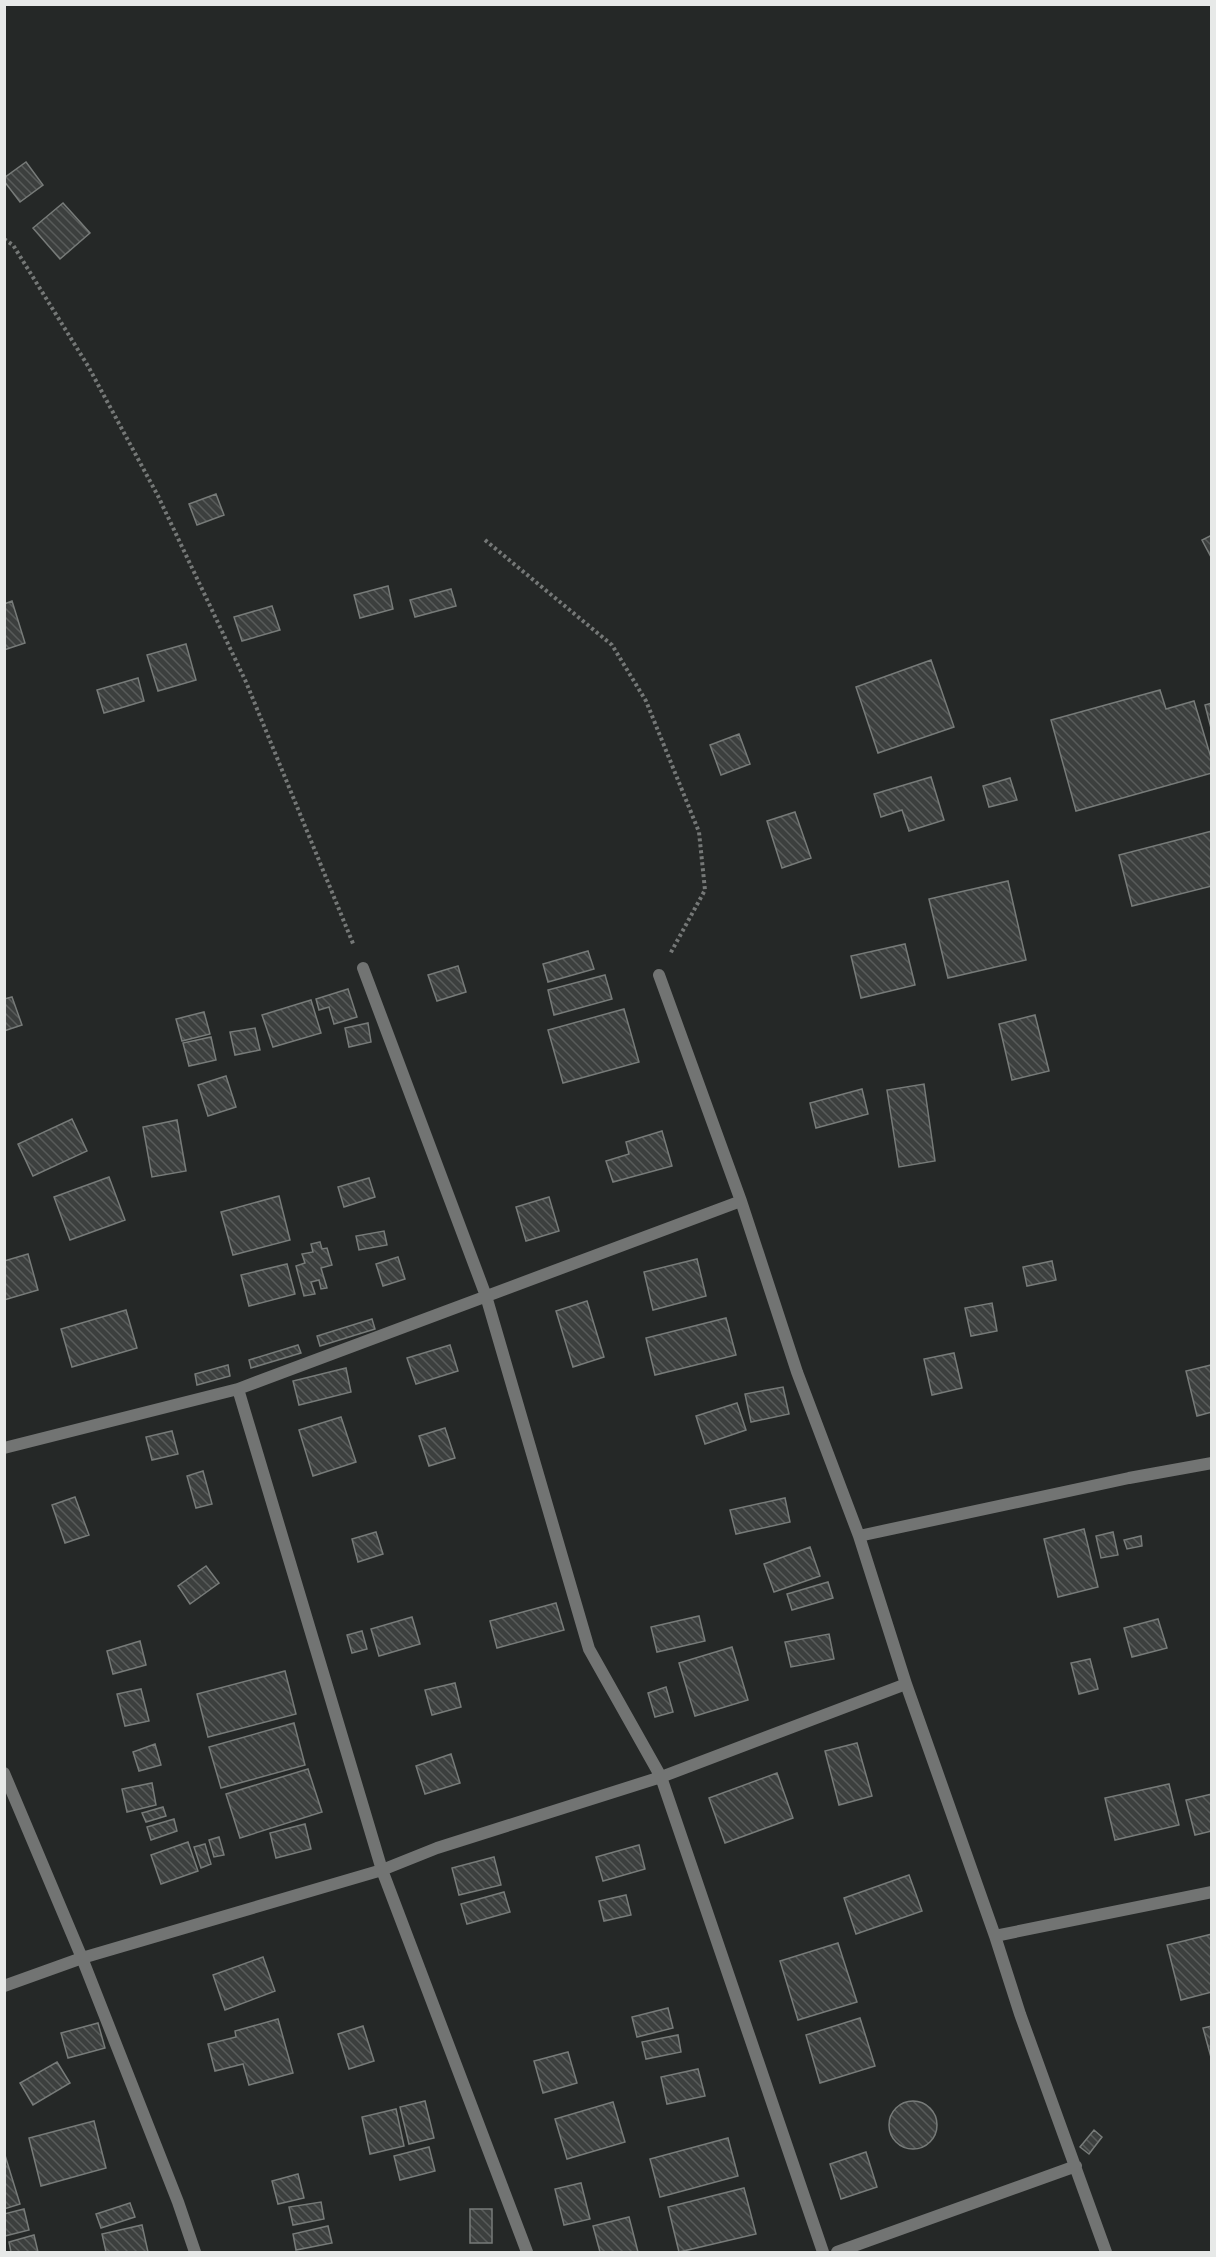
<svg xmlns="http://www.w3.org/2000/svg" width="1216" height="2257" viewBox="0 0 1216 2257" font-family="Montserrat,sans-serif">
	<style>
		.building { fill: url(#building-back-hatch); stroke: #777b79; stroke-width: 1.5 }
		.lines { fill: none; stroke-linecap: round; stroke-linejoin: round }
		.path { stroke: #757877; stroke-width: 4; stroke-dasharray: 3 3; stroke-linecap: butt }
		.street { stroke: #727473; stroke-width: 12 }
	</style>
	<defs>
		<pattern id="building-back-hatch" width="6" height="6" patternUnits="userSpaceOnUse" patternTransform="scale(1.5)"><rect width="6" height="6" fill="#3c3f3e"/><path d="M-1 5l2 2M0 0l6 6M5-1l2 2" fill="none" stroke="#585b5a"/></pattern>
	</defs>
	<rect width="100%" height="100%" fill="#252827"/>
	<path class="building" d="M 26,162 L 43,185 L 20,202 L 4,181 L 4,178 Z
		M 63,203 L 90,233 L 60,259 L 33,228 Z
		M 216,494 L 224,515 L 197,525 L 189,504 Z
		M 1212,535 L 1212,559 L 1202,540 Z
		M 388,586 L 393,609 L 360,618 L 354,595 Z
		M 451,589 L 456,606 L 415,617 L 410,600 Z
		M 12,601 L 25,643 L 4,650 L 4,604 Z
		M 272,606 L 280,630 L 242,641 L 234,617 Z
		M 186,644 L 196,680 L 158,691 L 147,655 Z
		M 931,660 L 954,727 L 878,753 L 856,687 Z
		M 138,678 L 144,701 L 104,713 L 97,690 Z
		M 1160,690 L 1166,709 L 1194,701 L 1212,761 L 1212,773 L 1076,811 L 1051,720 Z
		M 1212,703 L 1212,732 L 1205,705 Z
		M 739,734 L 750,764 L 721,775 L 710,745 Z
		M 931,777 L 944,820 L 909,831 L 902,810 L 881,817 L 874,794 Z
		M 1010,778 L 1017,800 L 989,807 L 983,786 Z
		M 795,812 L 811,858 L 782,868 L 767,821 Z
		M 1212,831 L 1212,886 L 1132,906 L 1119,855 Z
		M 1008,881 L 1026,960 L 948,978 L 929,899 Z
		M 905,944 L 915,985 L 861,998 L 851,956 Z
		M 588,951 L 594,969 L 548,982 L 543,964 Z
		M 458,966 L 466,992 L 437,1001 L 428,975 Z
		M 605,975 L 612,999 L 554,1015 L 548,990 Z
		M 348,989 L 357,1017 L 334,1024 L 329,1007 L 319,1010 L 316,999 Z
		M 12,997 L 22,1025 L 4,1031 L 4,999 Z
		M 311,1000 L 321,1033 L 273,1047 L 262,1015 Z
		M 624,1009 L 639,1062 L 563,1083 L 548,1030 Z
		M 204,1012 L 210,1034 L 182,1041 L 176,1019 Z
		M 1035,1015 L 1049,1071 L 1012,1080 L 999,1024 Z
		M 368,1023 L 371,1042 L 349,1047 L 345,1028 Z
		M 255,1028 L 260,1050 L 235,1055 L 230,1032 Z
		M 211,1037 L 216,1060 L 189,1066 L 183,1043 Z
		M 226,1076 L 236,1107 L 208,1116 L 198,1085 Z
		M 924,1084 L 935,1161 L 899,1167 L 887,1090 Z
		M 862,1089 L 868,1114 L 816,1128 L 810,1103 Z
		M 72,1119 L 87,1151 L 33,1176 L 18,1144 Z
		M 177,1120 L 186,1171 L 152,1177 L 143,1127 Z
		M 662,1131 L 672,1166 L 613,1182 L 606,1161 L 629,1154 L 626,1142 Z
		M 109,1177 L 125,1220 L 70,1240 L 54,1197 Z
		M 369,1178 L 375,1197 L 344,1207 L 338,1187 Z
		M 279,1196 L 290,1240 L 233,1255 L 221,1212 Z
		M 549,1197 L 559,1231 L 526,1241 L 516,1207 Z
		M 384,1231 L 387,1245 L 359,1250 L 356,1236 Z
		M 320,1242 L 322,1249 L 327,1248 L 332,1265 L 321,1268 L 327,1288 L 321,1289 L 319,1280 L 311,1282 L 315,1294 L 304,1296 L 296,1266 L 305,1263 L 302,1254 L 313,1252 L 311,1244 Z
		M 28,1254 L 38,1290 L 4,1300 L 4,1261 Z
		M 398,1257 L 405,1279 L 383,1286 L 376,1264 Z
		M 697,1259 L 706,1296 L 653,1310 L 644,1272 Z
		M 1052,1261 L 1056,1280 L 1027,1286 L 1023,1267 Z
		M 287,1264 L 295,1294 L 249,1306 L 241,1275 Z
		M 587,1301 L 604,1357 L 573,1367 L 556,1311 Z
		M 992,1303 L 997,1331 L 971,1336 L 965,1308 Z
		M 126,1310 L 137,1348 L 72,1367 L 61,1329 Z
		M 726,1318 L 736,1355 L 655,1375 L 646,1338 Z
		M 372,1319 L 375,1329 L 320,1346 L 317,1336 Z
		M 298,1345 L 301,1353 L 251,1368 L 249,1360 Z
		M 450,1345 L 458,1371 L 416,1384 L 407,1358 Z
		M 954,1353 L 962,1388 L 932,1395 L 924,1359 Z
		M 228,1365 L 230,1376 L 197,1385 L 195,1374 Z
		M 1211,1365 L 1212,1412 L 1197,1416 L 1186,1371 Z
		M 346,1368 L 351,1392 L 299,1405 L 293,1381 Z
		M 783,1387 L 789,1414 L 751,1422 L 745,1394 Z
		M 737,1403 L 746,1430 L 705,1444 L 696,1416 Z
		M 341,1417 L 356,1462 L 313,1476 L 299,1430 Z
		M 445,1428 L 455,1458 L 429,1466 L 419,1436 Z
		M 172,1431 L 178,1454 L 152,1460 L 146,1437 Z
		M 203,1471 L 212,1504 L 196,1508 L 187,1476 Z
		M 75,1497 L 89,1535 L 65,1543 L 52,1505 Z
		M 785,1498 L 790,1522 L 736,1534 L 730,1510 Z
		M 1084,1529 L 1098,1587 L 1058,1597 L 1044,1539 Z
		M 376,1532 L 383,1554 L 358,1562 L 352,1539 Z
		M 1113,1532 L 1118,1555 L 1101,1558 L 1096,1536 Z
		M 1141,1536 L 1142,1546 L 1127,1549 L 1124,1540 Z
		M 810,1547 L 820,1576 L 774,1592 L 764,1564 Z
		M 206,1566 L 219,1583 L 190,1604 L 178,1586 Z
		M 828,1582 L 833,1598 L 792,1610 L 787,1594 Z
		M 556,1603 L 564,1630 L 497,1648 L 490,1621 Z
		M 699,1616 L 705,1641 L 657,1652 L 651,1627 Z
		M 412,1617 L 420,1644 L 379,1656 L 371,1629 Z
		M 1158,1619 L 1167,1648 L 1132,1657 L 1124,1628 Z
		M 362,1631 L 367,1649 L 352,1653 L 347,1635 Z
		M 829,1634 L 834,1659 L 791,1667 L 785,1642 Z
		M 140,1641 L 146,1665 L 113,1674 L 107,1651 Z
		M 732,1647 L 748,1700 L 695,1716 L 679,1663 Z
		M 1090,1659 L 1098,1689 L 1079,1694 L 1071,1663 Z
		M 285,1671 L 296,1714 L 208,1737 L 197,1694 Z
		M 455,1683 L 461,1707 L 432,1715 L 425,1690 Z
		M 666,1687 L 673,1712 L 655,1717 L 648,1693 Z
		M 141,1689 L 149,1721 L 125,1726 L 117,1694 Z
		M 294,1723 L 305,1765 L 221,1788 L 209,1747 Z
		M 857,1743 L 872,1796 L 839,1805 L 825,1751 Z
		M 155,1744 L 161,1765 L 139,1771 L 133,1752 Z
		M 451,1754 L 460,1783 L 425,1794 L 416,1766 Z
		M 308,1769 L 322,1812 L 240,1838 L 226,1794 Z
		M 777,1773 L 793,1818 L 725,1843 L 709,1798 Z
		M 152,1783 L 156,1805 L 127,1812 L 122,1789 Z
		M 1169,1784 L 1179,1825 L 1115,1840 L 1105,1798 Z
		M 1212,1794 L 1212,1831 L 1195,1835 L 1186,1800 Z
		M 163,1807 L 166,1816 L 146,1822 L 142,1813 Z
		M 174,1819 L 177,1831 L 151,1840 L 147,1827 Z
		M 305,1824 L 311,1849 L 276,1858 L 270,1833 Z
		M 219,1837 L 224,1855 L 214,1857 L 209,1840 Z
		M 188,1842 L 198,1871 L 161,1884 L 151,1855 Z
		M 205,1844 L 211,1864 L 201,1868 L 194,1847 Z
		M 639,1845 L 645,1869 L 603,1881 L 596,1857 Z
		M 494,1857 L 501,1885 L 459,1895 L 452,1868 Z
		M 909,1875 L 922,1911 L 856,1934 L 844,1898 Z
		M 504,1892 L 510,1912 L 467,1924 L 461,1904 Z
		M 626,1895 L 631,1915 L 604,1921 L 599,1901 Z
		M 1212,1934 L 1212,1992 L 1181,2000 L 1167,1945 Z
		M 838,1943 L 857,2002 L 798,2020 L 780,1961 Z
		M 263,1957 L 275,1991 L 225,2010 L 213,1975 Z
		M 668,2008 L 673,2028 L 637,2037 L 632,2017 Z
		M 860,2018 L 875,2066 L 820,2083 L 806,2035 Z
		M 278,2019 L 293,2073 L 249,2085 L 243,2064 L 215,2071 L 208,2044 L 236,2037 L 235,2031 Z
		M 98,2023 L 105,2048 L 68,2058 L 61,2033 Z
		M 363,2026 L 374,2061 L 349,2069 L 338,2034 Z
		M 1212,2026 L 1212,2061 L 1203,2028 Z
		M 678,2035 L 681,2052 L 646,2059 L 642,2042 Z
		M 568,2052 L 577,2083 L 543,2093 L 534,2061 Z
		M 57,2062 L 70,2083 L 33,2105 L 20,2083 Z
		M 698,2069 L 705,2096 L 667,2104 L 661,2077 Z
		M 425,2101 L 434,2138 L 409,2144 L 400,2107 Z
		M889 2125a24 24 0 1 1 48 0a24 24 0 1 1-48 0Z
		M 613,2102 L 625,2142 L 567,2159 L 555,2119 Z
		M 396,2109 L 404,2146 L 370,2154 L 362,2117 Z
		M 94,2121 L 106,2168 L 41,2186 L 29,2138 Z
		M 1094,2130 L 1102,2137 L 1089,2154 L 1080,2147 Z
		M 728,2138 L 738,2176 L 660,2197 L 650,2159 Z
		M 429,2147 L 435,2171 L 400,2180 L 394,2156 Z
		M 4,2152 L 20,2204 L 4,2209 Z
		M 866,2152 L 877,2187 L 841,2199 L 830,2164 Z
		M 298,2174 L 304,2198 L 278,2204 L 272,2181 Z
		M 581,2183 L 590,2219 L 564,2225 L 555,2189 Z
		M 744,2188 L 756,2234 L 679,2252 L 668,2207 Z
		M 321,2202 L 324,2219 L 293,2225 L 289,2207 Z
		M 130,2203 L 135,2217 L 101,2228 L 96,2214 Z
		M 24,2209 L 29,2230 L 5,2236 L 4,2214 Z
		M 470,2209 L 492,2209 L 492,2243 L 470,2243 Z
		M 629,2217 L 638,2252 L 600,2252 L 593,2226 Z
		M 142,2225 L 148,2252 L 106,2252 L 102,2234 Z
		M 328,2226 L 332,2243 L 296,2250 L 293,2234 Z
		M 34,2235 L 38,2252 L 11,2252 L 9,2242 Z"/>
	<g class="lines">
		<path class="path" d="M 4,239 L 13,245 L 88,366 L 158,496 L 246,682 L 354,946
			M 485,540 L 612,645 L 646,701 L 699,832 L 705,890 L 670,954"/>
		<path class="street" d="M 363,968 L 486,1296 L 589,1649 L 661,1777 L 823,2252
			M 659,975 L 741,1201 L 797,1372 L 859,1536 L 906,1684 L 995,1936 L 1020,2014 L 1106,2252
			M 238,1389 L 382,1870 L 527,2252
			M 4,1448 L 238,1389 L 741,1201
			M 859,1536 L 1129,1478 L 1212,1463
			M 4,1773 L 82,1958 L 178,2202 L 195,2252
			M 995,1936 L 1212,1892
			M 4,1986 L 82,1958 L 382,1870 L 437,1848 L 661,1777 L 906,1684
			M 837,2252 L 1076,2166"/>
	</g>
	<rect width="1216" height="2257" fill="none" stroke="#e7e9e8" stroke-width="12"/>
</svg>
